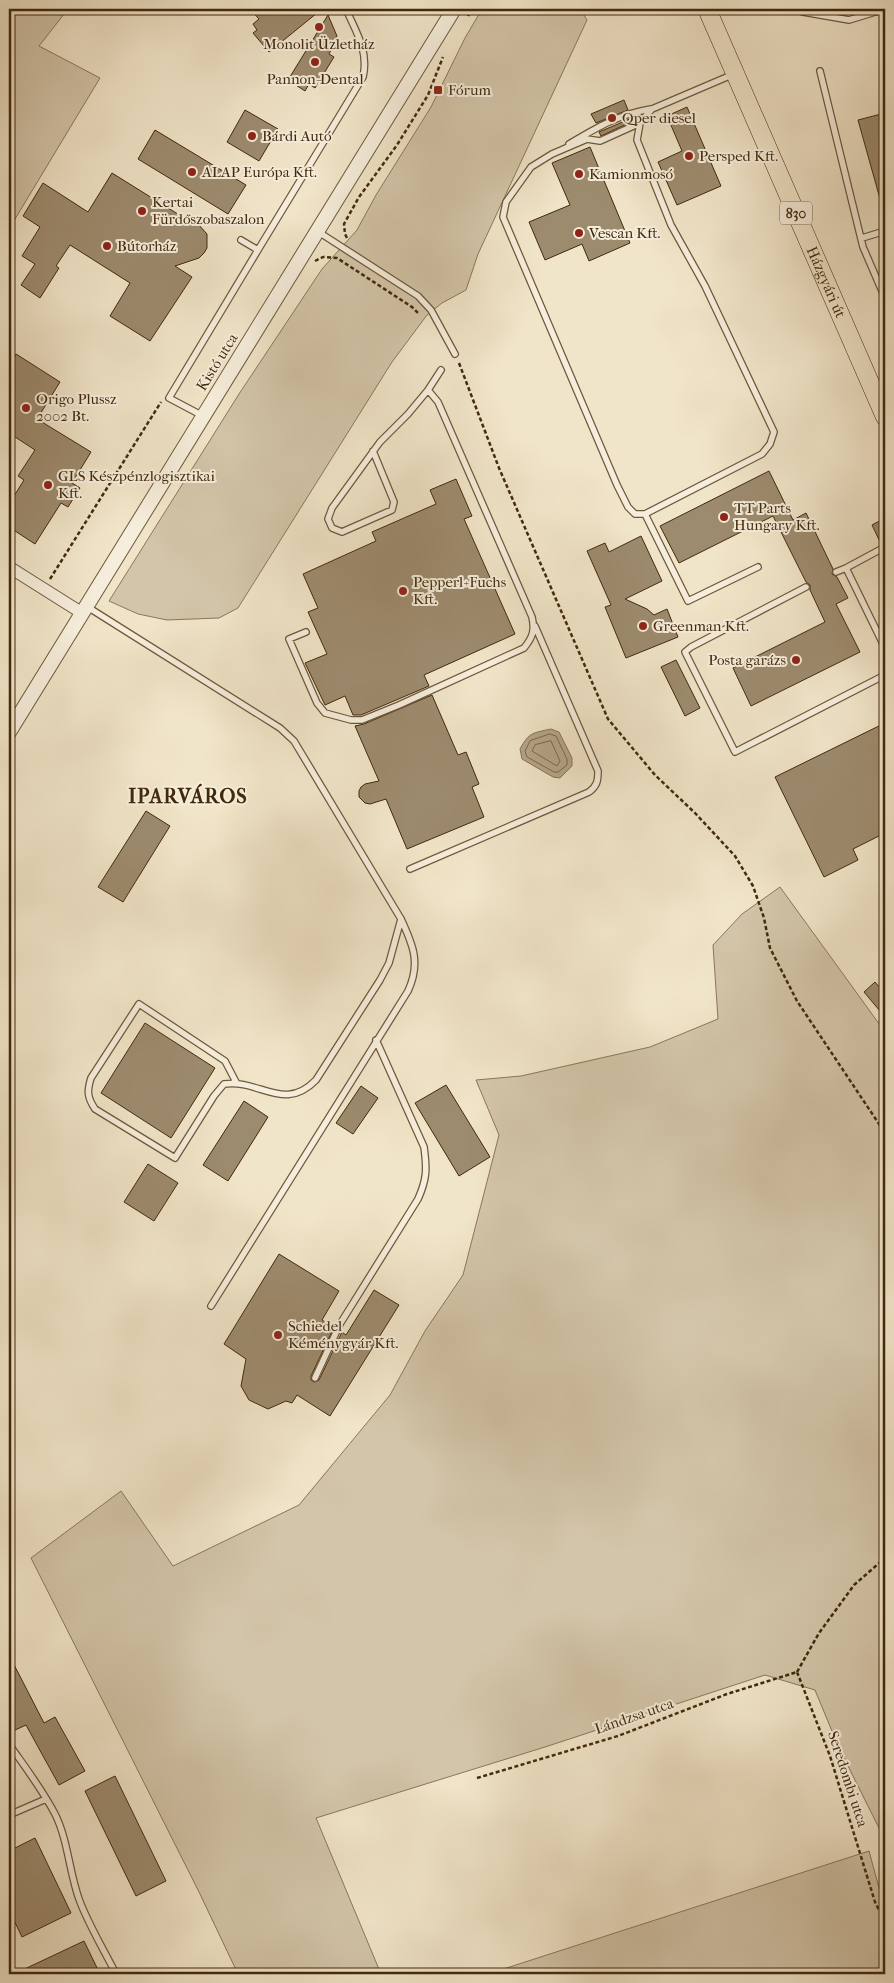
<svg xmlns="http://www.w3.org/2000/svg" width="894" height="1983" viewBox="0 0 894 1983" font-family="'IM FELL French Canon',serif">
	<style>
		.green { fill: #d3c5a9; stroke: #8a775a }
		.water { fill: #b5a589; stroke: #877357 }
		.lines { fill: none; stroke-linecap: round; stroke-linejoin: round }
		.shore { stroke: #7b674a; stroke-width: 1 }
		.building { fill: #9d8b6e; stroke: #41290c }
		.service-casing { stroke: #6d583b; stroke-width: 8 }
		.minor-casing { stroke: #6d583b; stroke-width: 13 }
		.tertiary-casing { stroke: #6d583b; stroke-width: 16 }
		.primary-casing { stroke: #41290c; stroke-width: 19 }
		.path { stroke: #41290c; stroke-width: 2.5; stroke-dasharray: 4 2.5; stroke-linecap: butt }
		.service { stroke: #f6eedc; stroke-width: 5.5 }
		.minor { stroke: #f6eedc; stroke-width: 11 }
		.tertiary { stroke: #f6eedc; stroke-width: 14 }
		.primary { stroke: #f1e5c9; stroke-width: 18 }
		.poi-dot { fill: #8f2418; stroke: #f6eedc; stroke-width: 2 }
		.labels { text-anchor: middle; dominant-baseline: central; stroke-width: 4; stroke-linejoin: round; paint-order: stroke }
		.shield { fill: #f6eedc; stroke: #77644a; stroke-width: 1 }
		.shield-label { font-size: 14px; font-weight: bold; fill: #41290c }
		.poi-label { font-size: 15px; fill: #41290c; stroke: #f6eedc; text-anchor: start }
		.street-label { font-size: 15px; fill: #41290c; stroke: #f6eedc }
		.district-label { font-size: 20px; font-weight: bold; letter-spacing: 1px; fill: #41290c; stroke: #f6eedc }
	</style>
	<rect width="100%" height="100%" fill="#f1e5c9"/>
	<filter id="stains"><feTurbulence type="fractalNoise" baseFrequency=".004" numOctaves="4"/><feColorMatrix values="0 0 0 0 .2 0 0 0 0 .09 0 0 0 0 .02 0 0 0 .5 -.17"/></filter>
	<radialGradient id="worn" r=".72"><stop offset=".6" stop-color="#630" stop-opacity="0"/><stop offset="1" stop-color="#630" stop-opacity=".3"/></radialGradient>
	<path class="green" d="M 9,9 L 68,9 L 39,46 L 100,78 L 9,229 Z
		M 482,9 L 580,9 L 587,20 L 478,254 L 466,290 L 442,303 L 427,315 L 392,362 L 238,608 L 219,618 L 167,620 L 138,614 L 109,601 L 239,394 L 322,269 L 357,230 L 376,195 L 431,107 L 465,38 Z
		M 780,887 L 885,1032 L 885,1840 L 839,1748 L 815,1690 L 765,1675 L 545,1747 L 316,1818 L 381,1974 L 238,1974 L 199,1892 L 31,1558 L 121,1491 L 173,1566 L 299,1505 L 390,1395 L 425,1331 L 463,1275 L 499,1135 L 476,1080 L 521,1076 L 650,1047 L 718,1019 L 713,945 L 742,914 Z
		M 869,1851 L 885,1910 L 885,1974 L 488,1974 Z"/>
	<path class="water" d="M 551,729 L 559,732 L 572,758 L 572,766 L 560,778 L 553,777 L 522,759 L 520,749 C 529,732 533,733 551,729 Z"/>
	<g class="lines">
		<path class="shore" d="M 550,734 L 556,736 L 567,759 L 567,765 L 558,772 L 554,772 L 527,757 L 525,751 L 530,741 Z
			M 551,741 L 560,761 L 557,766 L 532,751 L 535,745 Z"/>
	</g>
	<path class="building" d="M 250,9 L 322,9 L 269,52 L 253,33 L 257,30 L 253,24 L 259,19 Z
		M 328,15 L 337,36 L 329,49 L 331,50 L 329,54 L 334,57 L 315,88 L 309,84 L 305,91 L 288,80 Z
		M 624,100 L 628,110 L 596,123 L 591,114 Z
		M 687,107 L 721,186 L 677,205 L 658,162 L 682,151 L 667,116 Z
		M 245,110 L 278,129 L 259,161 L 227,142 Z
		M 885,113 L 885,205 L 882,206 L 858,120 Z
		M 632,118 L 633,121 L 601,136 L 599,132 Z
		M 155,130 L 246,185 L 228,214 L 138,159 Z
		M 590,147 L 630,243 L 589,261 L 582,244 L 545,260 L 529,222 L 570,205 L 552,163 Z
		M 112,173 L 189,221 L 198,224 L 207,234 L 207,248 L 204,253 L 199,258 L 175,266 L 192,277 L 150,341 L 110,316 L 130,283 L 70,245 L 56,266 L 59,268 L 40,298 L 21,285 L 35,264 L 22,256 L 40,227 L 23,216 L 43,183 L 88,212 Z
		M 16,354 L 60,382 L 37,419 L 91,452 L 72,483 L 80,488 L 68,507 L 61,503 L 35,544 L 9,527 L 9,504 L 24,480 L 18,476 L 35,450 L 9,433 L 9,366 Z
		M 769,471 L 793,520 L 806,513 L 833,569 L 832,574 L 837,577 L 848,598 L 836,604 L 860,652 L 751,706 L 733,668 L 825,622 L 810,590 L 810,585 L 806,582 L 773,516 L 679,563 L 660,526 Z
		M 456,479 L 472,516 L 464,519 L 515,634 L 424,675 L 429,686 L 361,715 L 353,715 L 345,696 L 325,705 L 305,663 L 327,654 L 308,612 L 318,608 L 303,574 L 376,541 L 372,532 L 436,504 L 430,490 Z
		M 885,518 L 885,542 L 881,544 L 872,525 Z
		M 641,536 L 662,581 L 625,599 L 647,609 L 654,615 L 667,609 L 678,637 L 626,658 L 605,607 L 611,605 L 587,551 L 605,543 L 609,552 Z
		M 676,660 L 700,708 L 685,716 L 661,667 Z
		M 432,695 L 458,755 L 466,752 L 479,784 L 472,787 L 484,817 L 407,849 L 386,799 L 370,804 L 365,803 L 359,797 L 359,791 L 361,787 L 365,784 L 379,781 L 355,726 L 364,724 Z
		M 885,723 L 885,833 L 853,849 L 858,860 L 824,877 L 775,777 Z
		M 146,811 L 170,826 L 123,902 L 98,887 Z
		M 875,982 L 885,994 L 885,1017 L 864,992 Z
		M 145,1023 L 215,1068 L 171,1138 L 101,1093 Z
		M 446,1085 L 490,1157 L 459,1176 L 415,1103 Z
		M 361,1086 L 378,1098 L 353,1134 L 336,1123 Z
		M 244,1101 L 268,1117 L 228,1181 L 203,1165 Z
		M 148,1164 L 178,1183 L 154,1221 L 124,1202 Z
		M 279,1254 L 339,1291 L 322,1320 L 334,1327 L 311,1376 L 311,1380 L 314,1382 L 319,1380 L 342,1332 L 346,1335 L 374,1290 L 399,1305 L 330,1416 L 297,1395 L 292,1403 L 286,1401 L 268,1409 L 249,1400 L 241,1386 L 246,1359 L 224,1344 Z
		M 9,1655 L 44,1723 L 55,1717 L 85,1771 L 59,1785 L 26,1725 L 13,1731 L 9,1723 Z
		M 115,1776 L 166,1881 L 136,1896 L 85,1791 Z
		M 35,1838 L 71,1913 L 22,1937 L 9,1910 L 9,1851 Z
		M 84,1941 L 100,1974 L 14,1974 Z"/>
	<g class="lines">
		<defs>
			<path id="service" d="M 438,9 L 450,15
				M 794,9 L 803,12 L 849,20 L 885,9
				M 820,71 L 863,247 L 885,298
				M 640,123 L 600,141 L 587,139 L 552,154 L 531,167 L 506,202 L 503,217 L 617,485 L 628,507 L 635,514 L 645,514 L 762,454 L 770,444 L 774,432 L 705,286 L 671,225 L 637,140 L 640,123 L 652,109 L 734,74
				M 569,144 C 596,128 619,114 651,109
				M 317,231 L 418,296 L 431,310 L 455,354
				M 862,238 L 885,231
				M 258,250 L 363,77 C 369,51 356,32 346,9
				M 9,309 L 10,307
				M 203,416 L 169,398 L 258,250 L 241,240
				M 373,451 L 394,502 L 392,510 L 342,532 L 332,528 L 328,519 L 332,508 L 380,442 L 408,414 L 428,390 L 441,370
				M 645,514 L 688,601 L 758,567
				M 885,547 L 846,568 L 885,648
				M 836,572 L 846,568
				M 806,587 L 691,647 L 685,652 L 735,752 L 885,675
				M 9,590 L 13,569
				M 86,606 L 280,728 L 294,741 L 401,919 C 413,945 421,963 408,991 L 211,1306
				M 306,632 L 289,639 L 317,703 L 325,713 L 351,720 L 362,720 L 399,705 L 524,648 C 533,637 535,630 532,617 L 438,402 L 428,390
				M 410,869 L 589,792 C 597,786 598,781 598,771 L 535,626
				M 236,1082 L 225,1061 L 139,1004 L 91,1078 C 87,1091 87,1097 95,1109 L 175,1158 L 214,1096 L 224,1084 C 260,1079 284,1113 316,1080 L 380,980 L 389,963 L 401,919
				M 315,1378 L 340,1324 L 418,1199 C 427,1179 427,1169 424,1147 L 376,1040
				M 9,1744 C 25,1767 42,1789 55,1814 C 68,1840 69,1871 79,1899 C 88,1924 104,1950 116,1974
				M 9,1815 L 46,1799"/>
			<path id="minor" d="M 9,567 L 82,613"/>
			<path id="tertiary" d="M 9,732 L 454,9"/>
			<g id="primary">
				<path id="s1" d="M 707,9 L 885,417"/>
			</g>
		</defs>
		<use href="#service" class="service-casing"/>
		<use href="#minor" class="minor-casing"/>
		<use href="#tertiary" class="tertiary-casing"/>
		<use href="#primary" class="primary-casing"/>
		<path class="path" d="M 468,16 L 472,9
			M 347,238 L 345,234 L 344,224 L 359,197 L 397,145 L 428,95 L 443,57
			M 315,261 L 323,257 L 337,258 L 412,307 L 419,314
			M 459,363 L 499,468 L 608,719 L 655,775 L 695,813 L 735,856 L 753,886 L 764,918 L 770,948 L 797,1001 L 885,1133
			M 50,579 L 161,402
			M 9,1635 L 12,1634
			M 797,1672 L 830,1756 L 875,1902 L 885,1922
			M 797,1672 L 819,1633 L 854,1585 L 885,1558
			M 477,1778 L 618,1736 L 727,1694 L 797,1672"/>
		<use href="#service" class="service"/>
		<use href="#minor" class="minor"/>
		<use href="#tertiary" class="tertiary"/>
		<use href="#primary" class="primary"/>
	</g>
	<g class="poi-dot">
		<circle cx="319" cy="27" r="5"/>
		<circle cx="315" cy="62" r="5"/>
		<rect x="433" y="85" width="10" height="10" rx="2.5"/>
		<circle cx="612" cy="118" r="5"/>
		<circle cx="252" cy="136" r="5"/>
		<circle cx="689" cy="156" r="5"/>
		<circle cx="192" cy="172" r="5"/>
		<circle cx="579" cy="174" r="5"/>
		<circle cx="142" cy="211" r="5"/>
		<circle cx="579" cy="233" r="5"/>
		<circle cx="107" cy="246" r="5"/>
		<circle cx="26" cy="408" r="5"/>
		<circle cx="48" cy="485" r="5"/>
		<circle cx="724" cy="517" r="5"/>
		<circle cx="403" cy="591" r="5"/>
		<circle cx="643" cy="626" r="5"/>
		<circle cx="796" cy="660" r="5"/>
		<circle cx="278" cy="1335" r="5"/>
	</g>
	<g class="labels">
		<rect class="shield" x="780" y="201.5" width="32" height="23" rx="4"/>
		<g class="shield-label">
			<text x="796" y="213">830</text>
		</g>
		<g class="poi-label">
			<text x="319" y="44" text-anchor="middle">Monolit Üzletház</text>
			<text x="315" y="79" text-anchor="middle">Pannon-Dental</text>
			<text x="448" y="90">Fórum</text>
			<text x="622" y="118">Qper diesel</text>
			<text x="262" y="136">Bárdi Autó</text>
			<text x="699" y="156">Persped Kft.</text>
			<text x="202" y="172">ALAP Európa Kft.</text>
			<text x="589" y="174">Kamionmosó</text>
			<text x="152" y="202">Kertai<tspan x="152" dy="17">Fürdőszobaszalon</tspan></text>
			<text x="589" y="233">Vescan Kft.</text>
			<text x="117" y="246">Bútorház</text>
			<text x="36" y="399">Origo Plussz<tspan x="36" dy="17">2002 Bt.</tspan></text>
			<text x="58" y="476">GLS Készpénzlogisztikai<tspan x="58" dy="17">Kft.</tspan></text>
			<text x="734" y="508">TT Parts<tspan x="734" dy="17">Hungary Kft.</tspan></text>
			<text x="413" y="582">Pepperl+Fuchs<tspan x="413" dy="17">Kft.</tspan></text>
			<text x="653" y="626">Greenman Kft.</text>
			<text x="786" y="660" text-anchor="end">Posta garázs</text>
			<text x="288" y="1326">Schiedel<tspan x="288" dy="17">Kéménygyár Kft.</tspan></text>
		</g>
		<g class="street-label">
			<text stroke="none"><textPath href="#s1" startOffset="298">Házgyári út</textPath></text>
			<text transform="translate(217 362) rotate(-58)">Kistó utca</text>
			<text transform="translate(634 1716) rotate(-19)">Lándzsa utca</text>
			<text transform="translate(848 1779) rotate(72)">Seredombi utca</text>
		</g>
		<g class="district-label">
			<text x="188" y="796">IPARVÁROS</text>
		</g>
	</g>
	<rect width="894" height="1983" fill="none" stroke="#f1e5c9" stroke-width="30"/>
	<rect x="10" y="10" width="874" height="1963" fill="none" stroke="#41290c" stroke-width="2.5"/>
	<rect x="15" y="15" width="864" height="1953" fill="none" stroke="#41290c"/>
	<rect width="100%" height="100%" filter="url(#stains)"/>
	<rect width="100%" height="100%" fill="url(#worn)"/>
</svg>
